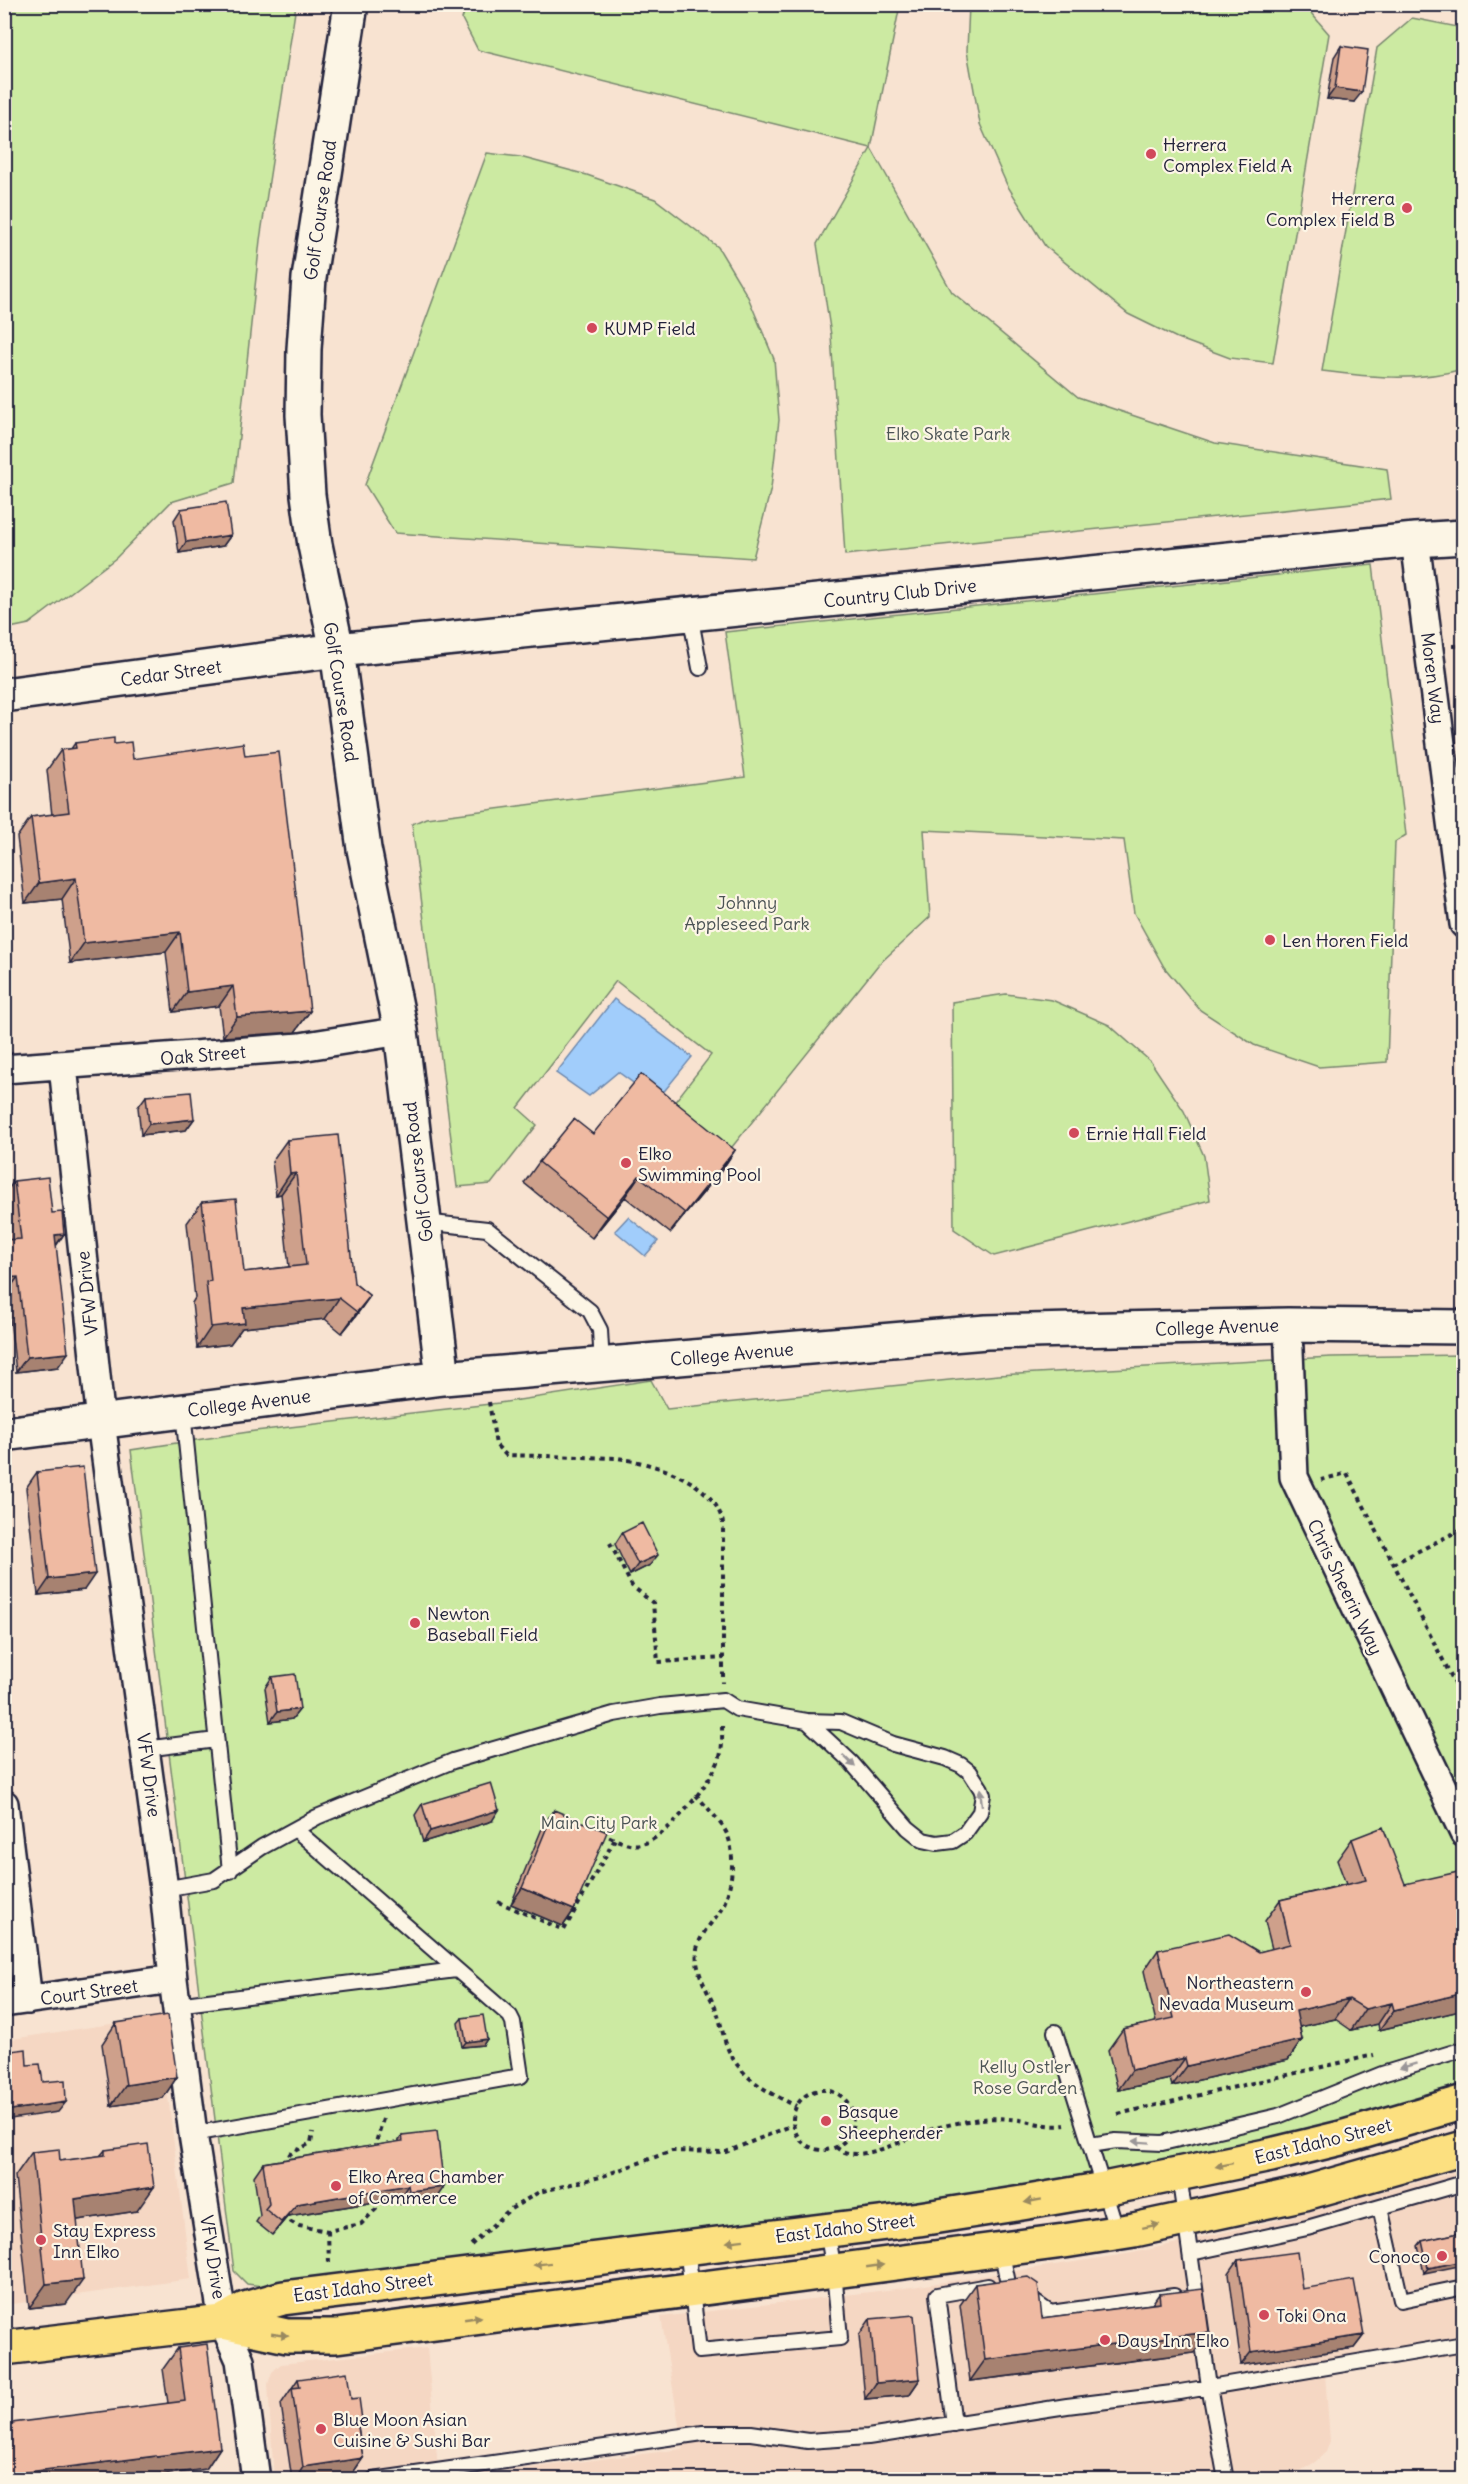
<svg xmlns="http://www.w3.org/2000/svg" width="1468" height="2484" viewBox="0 0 1468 2484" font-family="Delius,sans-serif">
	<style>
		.built { fill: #f5d7c3 }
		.green { fill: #cceaa2; stroke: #77866e; stroke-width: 1.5 }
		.water { fill: #a1cdfb; stroke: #6e89ae; stroke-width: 1.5 }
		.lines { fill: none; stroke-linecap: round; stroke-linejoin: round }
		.lane-casing { stroke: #22223b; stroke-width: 18 }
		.street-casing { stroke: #22223b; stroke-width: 32 }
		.secondary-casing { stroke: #22223b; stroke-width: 38 }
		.primary-casing { stroke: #22223b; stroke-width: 38 }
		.path { stroke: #22223b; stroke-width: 4; stroke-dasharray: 4.5 4.5; stroke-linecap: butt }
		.lane { stroke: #fcf5e5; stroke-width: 14 }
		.street { stroke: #fcf5e5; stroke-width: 27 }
		.secondary { stroke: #fcf5e5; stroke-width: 33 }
		.primary { stroke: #fce080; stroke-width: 33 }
		.wall { fill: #cea08b; stroke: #22223b; stroke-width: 1.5 }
		.shaded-wall { fill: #a78271; stroke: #22223b; stroke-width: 1.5 }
		.building { fill: #efbaa2; stroke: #22223b; stroke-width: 1.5 }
		.oneway { fill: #9a9698 }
		.oneway2 { fill: #9a8a61 }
		.poi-dot { fill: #d1495b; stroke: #fcf5e5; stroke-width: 2 }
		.labels { text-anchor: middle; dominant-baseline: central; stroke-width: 4.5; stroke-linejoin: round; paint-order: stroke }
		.poi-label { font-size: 18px; fill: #22223b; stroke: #fcf5e5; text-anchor: start }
		.street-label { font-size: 18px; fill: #22223b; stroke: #fcf5e5 }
		.park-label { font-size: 18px; fill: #4c5455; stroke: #fcf5e5 }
	</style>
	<rect width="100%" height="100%" fill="#f8e3d1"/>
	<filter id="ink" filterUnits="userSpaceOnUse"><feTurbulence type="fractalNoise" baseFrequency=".0167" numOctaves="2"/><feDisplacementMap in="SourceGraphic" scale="12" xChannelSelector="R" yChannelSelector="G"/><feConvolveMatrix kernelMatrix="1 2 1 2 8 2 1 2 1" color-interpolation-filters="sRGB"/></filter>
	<g filter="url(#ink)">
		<path class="built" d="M 158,2017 L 191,2279 L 5,2305 L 5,2040 Z
			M 1463,2170 L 1463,2355 L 1325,2374 L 1330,2441 L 1326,2452 L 1315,2462 L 1287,2479 L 274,2480 L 268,2384 L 272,2372 L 281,2364 L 427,2348 L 439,2479 L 683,2449 L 661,2317 L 912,2287 L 1133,2253 L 1283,2219 Z"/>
		<path class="green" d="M 5,4 L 296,5 L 260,240 L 234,483 L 171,502 L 116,558 L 29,624 L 5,629 Z
			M 467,4 L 900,5 L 871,148 L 952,292 L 1078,397 L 1215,443 L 1387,469 L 1391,499 L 845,555 L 831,335 L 817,244 L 871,148 L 478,50 L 462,19 Z
			M 969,5 L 1294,5 L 1305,6 L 1329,34 L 1273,363 L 1230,358 L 1177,338 L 1128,314 L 1045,246 L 1007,185 L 980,124 L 967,51 Z
			M 1412,18 L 1463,28 L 1463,369 C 1417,382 1369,377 1322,371 L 1377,48 Z
			M 487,153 L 520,157 L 587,175 L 655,199 L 718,247 L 748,297 L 774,359 L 779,420 L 771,488 L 753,558 L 395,533 L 365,485 Z
			M 1373,565 L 1406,835 L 1395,842 L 1387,1062 L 1319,1067 L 1254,1045 L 1200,1010 L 1164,967 L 1134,913 L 1124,840 L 924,830 L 930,917 L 878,965 L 728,1152 L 670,1108 L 711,1055 L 616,981 L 518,1108 L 537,1125 L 491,1184 L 457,1187 L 412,824 L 426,818 L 745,777 L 725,632 Z
			M 1006,994 L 1052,1000 L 1109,1025 L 1151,1062 L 1184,1111 L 1204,1156 L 1210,1200 L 994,1256 L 954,1229 L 952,1002 Z
			M 1463,1355 L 1463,2089 L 1277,2139 L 1034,2187 L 262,2286 L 247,2284 L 234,2271 L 131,1450 L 255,1431 L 499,1403 L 651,1380 L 667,1409 L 998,1375 L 1331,1357 Z"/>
		<path class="water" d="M 614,999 L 692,1057 L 657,1100 L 618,1072 L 589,1096 L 556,1073 Z
			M 628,1217 L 658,1241 L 645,1256 L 615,1231 Z"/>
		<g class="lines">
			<defs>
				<path id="lane" d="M 690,614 L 700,668
					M 424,1222 L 487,1229 L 590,1311 L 600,1330 L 602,1365
					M 183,1412 L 230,1871
					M 145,1749 L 216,1740
					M 164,1889 L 214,1880 L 262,1847 L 317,1817 L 453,1761 L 614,1714 L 660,1706 L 723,1700 L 737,1709 L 807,1721 L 841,1722 L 893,1744 L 945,1758 L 961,1765 L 970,1772 L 981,1789 L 983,1795 L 980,1812 L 965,1833 L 953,1841 L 937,1843 L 923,1840 L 908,1828 L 851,1762 L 807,1721
					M 176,2005 L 456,1970
					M 1055,2032 L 1117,2232
					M 193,2134 L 521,2076 L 513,2022 L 510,2016 L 295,1829
					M 1090,2145 L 1116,2141 L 1162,2143 L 1278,2116 L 1382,2074 L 1464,2049
					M 1179,2175 L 1209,2386 L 1226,2480
					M 1380,2207 L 1401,2300 L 1464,2287
					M 687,2247 L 699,2351 L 840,2338 L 834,2271 L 827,2230
					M 1001,2249 L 1008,2283 L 1050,2313 L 1174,2296
					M 1191,2253 L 1307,2228 L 1464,2183
					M 954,2424 L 937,2295 L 988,2286
					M 373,2480 L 703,2433 L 751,2433 L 808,2441 L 868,2437 L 1067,2406 L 1180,2392 L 1464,2344"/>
				<path id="street" d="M 1415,540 L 1464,924
					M 63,1066 L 101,1422 L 164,1889 L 173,1979 L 193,2134 L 223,2322 L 240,2360 L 256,2480
					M 4,1069 L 300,1047 L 401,1031
					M 1288,1325 L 1294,1477 L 1464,1833
					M 4,1804 L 28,2000
					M 4,2003 L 173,1979"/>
				<path id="secondary" d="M 351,4 L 309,278 L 304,349 L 303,415 L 308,495 L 315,545 L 337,650 L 364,849 L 401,1031 L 443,1378
					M 4,695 L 337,650 L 1415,540 L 1464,537
					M 4,1434 L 443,1378 L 986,1332 L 1288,1325 L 1464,1327"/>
				<path id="primary" d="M 223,2322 L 245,2309 L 283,2298 L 919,2219 L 1022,2203 L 1104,2189 L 1271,2155 L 1341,2138 L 1464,2102
					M 4,2348 L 223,2322 L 287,2336 L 336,2336 L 1064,2241 L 1134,2230 L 1305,2193 L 1464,2148"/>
			</defs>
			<use href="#lane" class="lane-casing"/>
			<use href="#street" class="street-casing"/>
			<use href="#secondary" class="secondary-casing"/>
			<use href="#primary" class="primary-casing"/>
			<path class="path" d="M 1452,646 L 1464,646
				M 489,1402 L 496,1445 L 506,1455 L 617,1458 C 655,1464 714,1480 723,1523 L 723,1683
				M 1321,1480 L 1347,1473 L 1464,1701
				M 610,1543 L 632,1586 L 653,1603 L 658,1662 L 724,1658
				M 1393,1564 L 1464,1528
				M 696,1795 C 705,1805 722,1823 727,1834 C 736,1854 732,1887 723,1906 C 715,1921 701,1931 697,1949 C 694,1969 706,1988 714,2005 C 721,2019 722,2035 728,2049 C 741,2079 768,2092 796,2106
				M 601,1833 C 613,1838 628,1847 641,1844 C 666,1840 710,1783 719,1760 C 723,1749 722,1735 722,1723
				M 498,1902 L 564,1930 L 615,1839
				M793 2120a30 30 0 1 1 60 0a30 30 0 1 1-60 0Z
				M 1118,2114 L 1374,2055
				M 836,2147 C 859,2168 910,2135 936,2128 C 959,2122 987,2116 1010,2119 C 1030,2120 1044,2128 1065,2125
				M 374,2149 L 383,2119
				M 285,2164 L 290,2154 L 311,2143 L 313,2132
				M 287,2213 L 291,2222 L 299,2226 L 328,2231 L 361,2224 L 376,2209 L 377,2198
				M 328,2231 L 329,2263
				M 471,2245 L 509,2210 L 539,2192 L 600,2177 L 672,2151 L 726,2152 L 793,2125"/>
			<use href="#lane" class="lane"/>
			<use href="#street" class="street"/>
			<use href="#secondary" class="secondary"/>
			<use href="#primary" class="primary"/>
		</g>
		<path class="wall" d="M 1341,46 L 1354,102 L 1327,99 L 1334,57 Z
			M 181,509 L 231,535 L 223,546 L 179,553 L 174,520 Z
			M 75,743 L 114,744 L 133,759 L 245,756 L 310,1011 L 295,1032 L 223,1037 L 219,1006 L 173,1012 L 166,952 L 70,963 L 62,899 L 25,903 L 17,837 L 31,817 L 52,815 L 47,770 L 61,750 L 71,749 Z
			M 146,1096 L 194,1119 L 186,1130 L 141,1135 L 138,1107 Z
			M 593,1134 L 735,1150 L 721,1171 L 670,1233 L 625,1197 L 592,1238 L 524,1183 L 539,1162 Z
			M 287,1140 L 354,1283 L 370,1296 L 355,1317 L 342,1333 L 325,1319 L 242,1328 L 230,1344 L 197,1348 L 192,1303 L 195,1298 L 187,1223 L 202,1202 L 244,1272 L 289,1267 L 281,1194 L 276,1195 L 272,1161 Z
			M 14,1181 L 52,1213 L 64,1234 L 56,1246 L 58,1367 L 16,1372 L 7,1292 L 4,1292 L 4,1240 L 9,1240 L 4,1195 Z
			M 37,1472 L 84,1590 L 38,1595 L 26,1488 Z
			M 622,1533 L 650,1565 L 630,1575 L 615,1544 Z
			M 272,1677 L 300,1709 L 292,1719 L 270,1722 L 265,1688 Z
			M 422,1804 L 492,1821 L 423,1842 L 415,1815 Z
			M 554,1810 L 574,1910 L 563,1926 L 511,1904 L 543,1826 Z
			M 1352,1839 L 1405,1884 L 1464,1893 L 1464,2010 L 1379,2030 L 1378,2024 L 1351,2030 L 1335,2019 L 1300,2027 L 1302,2040 L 1288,2060 L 1172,2086 L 1170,2079 L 1118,2090 L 1108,2050 L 1123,2029 L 1156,2022 L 1144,1971 L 1158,1950 L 1259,1952 L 1272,1949 L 1265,1921 L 1280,1900 L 1346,1884 L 1337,1860 Z
			M 462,2018 L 487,2039 L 483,2045 L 462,2047 L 458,2023 Z
			M 116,2023 L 177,2077 L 163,2098 L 111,2106 L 102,2044 Z
			M 402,2135 L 435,2200 L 400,2204 L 400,2198 L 288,2216 L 272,2235 L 256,2222 L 260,2216 L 254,2176 L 263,2163 L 398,2142 Z
			M 105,2150 L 137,2211 L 77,2220 L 66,2304 L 29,2308 L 15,2176 L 32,2152 L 60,2161 L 100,2156 Z
			M 1464,2232 L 1424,2273 L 1418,2246 L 1422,2241 Z
			M 1238,2260 L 1302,2289 L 1364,2335 L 1354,2348 L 1241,2365 L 1229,2273 Z
			M 975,2284 L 1042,2318 L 1152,2304 L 1159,2294 L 1194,2353 L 970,2381 L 960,2305 Z
			M 870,2319 L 920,2379 L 909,2395 L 865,2399 L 859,2335 Z
			M 178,2348 L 220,2448 L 206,2469 L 123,2480 L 4,2480 L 168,2403 L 163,2369 Z
			M 298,2379 L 351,2399 L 362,2420 L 358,2426 L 363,2458 L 352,2474 L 316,2480 L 292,2480 L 281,2404 Z"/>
		<path class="shaded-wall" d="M 1335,88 L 1362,92 L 1354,102 L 1327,99 Z
			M 231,535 L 223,546 L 179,553 L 186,542 Z
			M 76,878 L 62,899 L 25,903 L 39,883 Z
			M 180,932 L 166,952 L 70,963 L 84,943 Z
			M 233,986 L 219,1006 L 173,1012 L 187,992 Z
			M 310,1011 L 295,1032 L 223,1037 L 237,1017 Z
			M 194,1119 L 186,1130 L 141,1135 L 149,1124 Z
			M 735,1150 L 721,1171 L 670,1233 L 685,1213 Z
			M 296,1173 L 281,1194 L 276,1195 L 290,1174 Z
			M 639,1176 L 625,1197 L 592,1238 L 607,1217 Z
			M 64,1234 L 54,1248 L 55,1235 Z
			M 18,1277 L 7,1292 L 4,1292 L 4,1278 Z
			M 370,1296 L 355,1317 L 342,1333 L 357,1312 Z
			M 339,1298 L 325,1319 L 242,1328 L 230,1344 L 197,1348 L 211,1327 L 243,1308 Z
			M 68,1353 L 58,1367 L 16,1372 L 27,1357 Z
			M 658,1555 L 650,1565 L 630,1575 L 638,1564 Z
			M 95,1574 L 84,1590 L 38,1595 L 49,1579 Z
			M 300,1709 L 292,1719 L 270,1722 L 277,1712 Z
			M 499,1810 L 492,1821 L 423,1842 L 430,1831 Z
			M 522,1888 L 574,1910 L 563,1926 L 511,1904 Z
			M 1464,1993 L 1464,2010 L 1379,2030 L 1394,2010 Z
			M 1349,1999 L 1335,2019 L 1281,2031 L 1296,2011 Z
			M 1392,2003 L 1378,2024 L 1351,2030 L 1365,2009 Z
			M 487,2039 L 483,2045 L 462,2047 L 466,2042 Z
			M 1302,2040 L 1288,2060 L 1172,2086 L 1187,2066 Z
			M 1185,2058 L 1170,2079 L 1118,2090 L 1132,2070 Z
			M 177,2077 L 163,2098 L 111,2106 L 126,2085 Z
			M 66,2102 L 58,2112 L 4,2120 L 4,2111 Z
			M 408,2185 L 400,2198 L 288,2216 L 272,2235 L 297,2204 Z
			M 154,2187 L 137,2211 L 58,2223 L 75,2199 Z
			M 444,2187 L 435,2200 L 400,2204 L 409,2191 Z
			M 1464,2261 L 1464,2265 L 1424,2273 L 1428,2268 Z
			M 83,2280 L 66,2304 L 29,2308 L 46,2284 Z
			M 1209,2332 L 1194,2353 L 970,2381 L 985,2360 Z
			M 1364,2335 L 1354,2348 L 1241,2365 L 1251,2352 Z
			M 920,2379 L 909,2395 L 865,2399 L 876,2383 Z
			M 220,2448 L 206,2469 L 123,2480 L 4,2480 L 4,2475 Z
			M 363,2458 L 352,2474 L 316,2480 L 295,2480 L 303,2467 Z"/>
		<path class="building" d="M 1341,46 L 1368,50 L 1362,92 L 1335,88 Z
			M 226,502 L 231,535 L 186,542 L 181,509 Z
			M 114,738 L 114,744 L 131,742 L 133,759 L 243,743 L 245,756 L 279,752 L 310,1011 L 237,1017 L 233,986 L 187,992 L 180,932 L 84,943 L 76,878 L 39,883 L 31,817 L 69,812 L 61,750 L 76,748 L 75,743 Z
			M 641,1074 L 735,1150 L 685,1213 L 639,1176 L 607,1217 L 539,1162 L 574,1119 L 593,1134 Z
			M 191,1092 L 194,1119 L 149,1124 L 146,1096 Z
			M 338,1135 L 354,1283 L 370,1296 L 357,1312 L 339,1298 L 243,1308 L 245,1323 L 211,1327 L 206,1282 L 211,1281 L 202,1202 L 236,1199 L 244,1272 L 306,1265 L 296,1173 L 290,1174 L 287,1140 Z
			M 48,1177 L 52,1213 L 62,1212 L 64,1234 L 55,1235 L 68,1353 L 27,1357 L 18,1277 L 4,1278 L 4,1240 L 21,1239 L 14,1181 Z
			M 83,1467 L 95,1574 L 49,1579 L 37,1472 Z
			M 642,1523 L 658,1555 L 638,1564 L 622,1533 Z
			M 295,1674 L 300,1709 L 277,1712 L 272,1677 Z
			M 491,1783 L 499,1810 L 430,1831 L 422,1804 Z
			M 554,1810 L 607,1832 L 574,1910 L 522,1888 Z
			M 1383,1827 L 1405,1884 L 1458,1872 L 1464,1893 L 1464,1993 L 1394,2010 L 1392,2003 L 1365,2009 L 1349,1999 L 1296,2011 L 1302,2040 L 1187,2066 L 1185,2058 L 1132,2070 L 1123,2029 L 1174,2018 L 1158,1950 L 1229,1934 L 1259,1952 L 1290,1944 L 1280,1900 L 1366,1880 L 1352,1839 Z
			M 168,2015 L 177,2077 L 126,2085 L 116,2023 Z
			M 483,2015 L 487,2039 L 466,2042 L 462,2018 Z
			M 26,2049 L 27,2065 L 40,2064 L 43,2082 L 65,2080 L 66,2102 L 4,2111 L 4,2052 Z
			M 437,2131 L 444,2187 L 409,2191 L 408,2185 L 297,2204 L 281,2222 L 265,2209 L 269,2204 L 263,2163 L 403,2141 L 402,2135 Z
			M 148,2144 L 154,2187 L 75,2199 L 83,2280 L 46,2284 L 32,2152 L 59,2149 L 60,2161 L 105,2155 L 105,2150 Z
			M 1464,2232 L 1464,2261 L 1428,2268 L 1422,2241 Z
			M 1297,2252 L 1302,2289 L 1354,2280 L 1364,2335 L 1251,2352 L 1238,2260 Z
			M 1028,2277 L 1038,2284 L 1042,2318 L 1160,2303 L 1159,2294 L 1203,2289 L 1209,2332 L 985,2360 L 975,2284 Z
			M 914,2315 L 920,2379 L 876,2383 L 870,2319 Z
			M 207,2344 L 220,2448 L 4,2475 L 4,2424 L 185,2401 L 178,2348 Z
			M 347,2372 L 351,2399 L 359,2398 L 362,2420 L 357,2421 L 363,2458 L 303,2467 L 292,2388 L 300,2387 L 298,2379 Z"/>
		<defs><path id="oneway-solid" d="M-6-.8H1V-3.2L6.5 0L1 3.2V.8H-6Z" transform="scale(1.5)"/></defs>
		<g class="oneway">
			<use href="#oneway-solid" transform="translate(849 1761) rotate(44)"/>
			<use href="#oneway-solid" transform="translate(981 1797) rotate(-96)"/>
			<use href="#oneway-solid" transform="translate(1408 2066) rotate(163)"/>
			<use href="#oneway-solid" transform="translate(1141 2142) rotate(-176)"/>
		</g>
		<g class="oneway2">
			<use href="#oneway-solid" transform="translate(1224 2165) rotate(168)"/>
			<use href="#oneway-solid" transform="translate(1033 2201) rotate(170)"/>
			<use href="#oneway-solid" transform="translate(1151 2226) rotate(-12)"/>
			<use href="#oneway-solid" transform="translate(735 2241) rotate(173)"/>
			<use href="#oneway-solid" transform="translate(542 2264) rotate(173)"/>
			<use href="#oneway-solid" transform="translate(875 2266) rotate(-8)"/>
			<use href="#oneway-solid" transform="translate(473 2318) rotate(-8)"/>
			<use href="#oneway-solid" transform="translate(280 2335) rotate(8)"/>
		</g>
	</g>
	<g class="poi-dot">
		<circle cx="1151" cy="154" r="6"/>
		<circle cx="1407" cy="208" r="6"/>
		<circle cx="592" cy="328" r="6"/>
		<circle cx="1270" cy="940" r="6"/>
		<circle cx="1074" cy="1133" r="6"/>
		<circle cx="626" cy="1163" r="6"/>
		<circle cx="415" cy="1623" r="6"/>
		<circle cx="1306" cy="1992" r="6"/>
		<circle cx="826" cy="2121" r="6"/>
		<circle cx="336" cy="2186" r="6"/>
		<circle cx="41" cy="2240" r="6"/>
		<circle cx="1442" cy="2256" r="6"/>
		<circle cx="1264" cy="2315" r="6"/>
		<circle cx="1105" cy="2340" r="6"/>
		<circle cx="321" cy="2429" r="6"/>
	</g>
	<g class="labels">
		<g class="poi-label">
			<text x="1163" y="144">Herrera<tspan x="1163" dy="21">Complex Field A</tspan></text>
			<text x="1395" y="198" text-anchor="end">Herrera<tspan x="1395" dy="21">Complex Field B</tspan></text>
			<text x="604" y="328">KUMP Field</text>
			<text x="1282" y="940">Len Horen Field</text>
			<text x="1086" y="1133">Ernie Hall Field</text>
			<text x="638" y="1153">Elko<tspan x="638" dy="21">Swimming Pool</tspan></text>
			<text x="427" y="1613">Newton<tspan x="427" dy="21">Baseball Field</tspan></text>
			<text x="1294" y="1982" text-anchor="end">Northeastern<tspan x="1294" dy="21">Nevada Museum</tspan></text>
			<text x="838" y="2111">Basque<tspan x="838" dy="21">Sheepherder</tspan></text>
			<text x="348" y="2176">Elko Area Chamber<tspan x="348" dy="21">of Commerce</tspan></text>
			<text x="53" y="2230">Stay Express<tspan x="53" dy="21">Inn Elko</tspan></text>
			<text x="1430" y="2256" text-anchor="end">Conoco</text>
			<text x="1276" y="2315">Toki Ona</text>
			<text x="1117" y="2340">Days Inn Elko</text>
			<text x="333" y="2419">Blue Moon Asian<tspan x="333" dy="21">Cuisine &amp; Sushi Bar</tspan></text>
		</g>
		<g class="street-label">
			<text transform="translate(320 210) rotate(-82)">Golf Course Road</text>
			<text transform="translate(900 593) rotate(-6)">Country Club Drive</text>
			<text transform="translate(171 673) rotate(-8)">Cedar Street</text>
			<text transform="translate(1433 678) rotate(83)">Moren Way</text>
			<text transform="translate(341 692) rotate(81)">Golf Course Road</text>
			<text transform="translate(203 1055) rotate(-5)">Oak Street</text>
			<text transform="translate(418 1172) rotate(-97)">Golf Course Road</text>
			<text transform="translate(87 1293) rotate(-96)">VFW Drive</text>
			<text transform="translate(1217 1327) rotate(-2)">College Avenue</text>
			<text transform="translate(732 1354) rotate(-5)">College Avenue</text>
			<text transform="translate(249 1403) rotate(-7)">College Avenue</text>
			<text transform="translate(1345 1587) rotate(64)">Chris Sheerin Way</text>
			<text transform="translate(149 1775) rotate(82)">VFW Drive</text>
			<text transform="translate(89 1992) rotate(-8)">Court Street</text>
			<text transform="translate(1323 2141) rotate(-14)">East Idaho Street</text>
			<text transform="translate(845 2228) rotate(-7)">East Idaho Street</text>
			<text transform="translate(213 2257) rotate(81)">VFW Drive</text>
			<text transform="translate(363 2287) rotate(-7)">East Idaho Street</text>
		</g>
		<g class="park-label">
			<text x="948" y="433">Elko Skate Park</text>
			<text x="747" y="902">Johnny<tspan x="747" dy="21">Appleseed Park</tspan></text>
			<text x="599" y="1822">Main City Park</text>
			<text x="1025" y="2066">Kelly Ostler<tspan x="1025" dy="21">Rose Garden</tspan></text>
		</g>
	</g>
	<rect width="1468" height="2484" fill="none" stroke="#fcf5e5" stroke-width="24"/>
	<rect x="12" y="12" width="1444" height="2460" fill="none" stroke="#22223b" stroke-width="2" filter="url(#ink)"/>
</svg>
